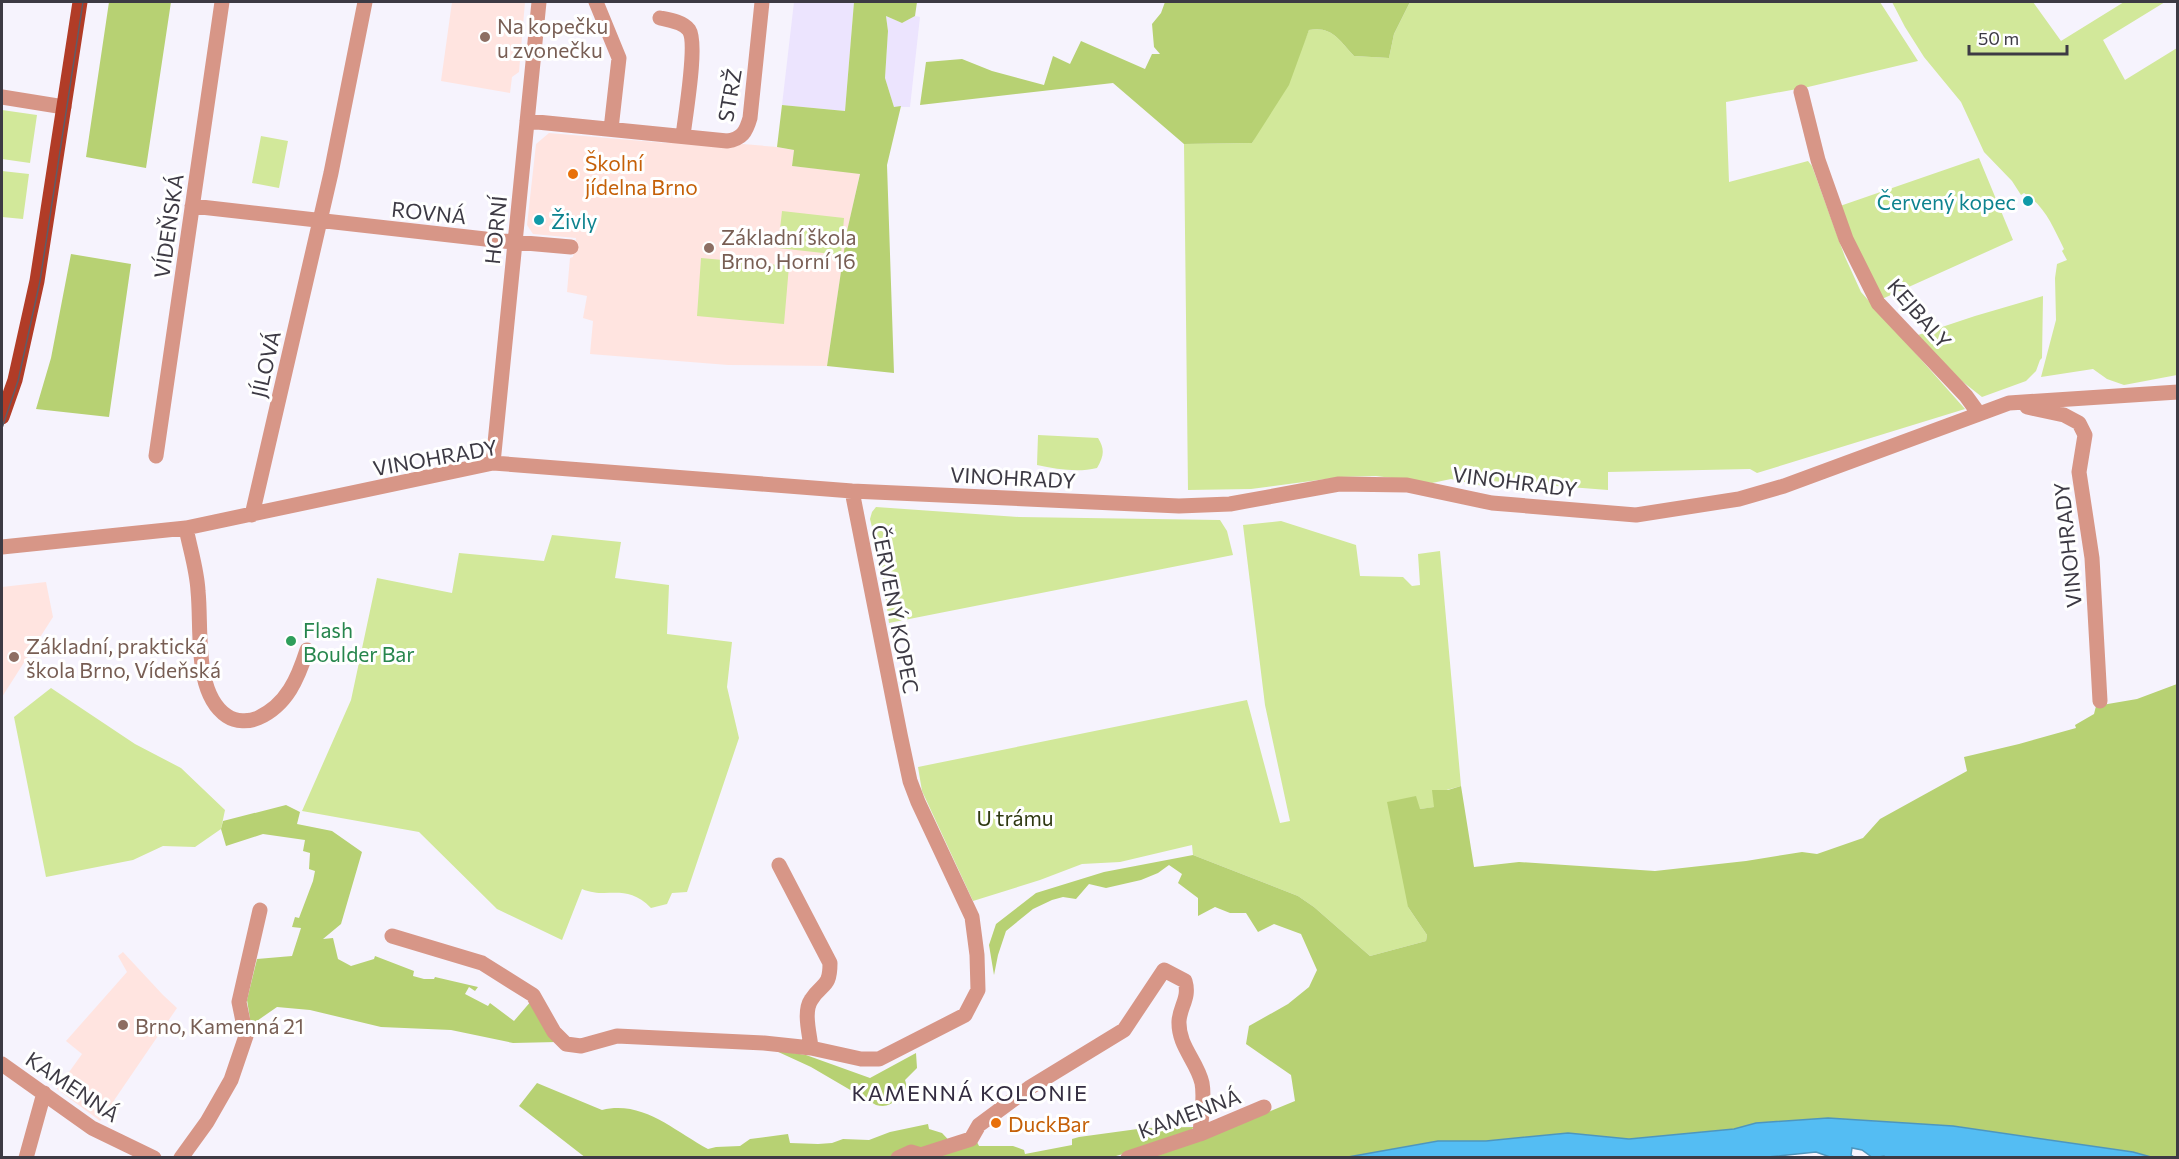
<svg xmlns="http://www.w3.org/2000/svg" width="2179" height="1159" viewBox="0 0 2179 1159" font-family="Commissioner,sans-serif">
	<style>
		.built { fill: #ece4fe }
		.education { fill: #ffe4e0 }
		.green { fill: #d2e89a }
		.forest { fill: #b7d173 }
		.water { fill: #54bdf3; stroke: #4d96be; stroke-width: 1.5 }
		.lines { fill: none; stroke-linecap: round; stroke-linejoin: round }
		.minor { stroke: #d79687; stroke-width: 15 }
		.major { stroke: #b13c27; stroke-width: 15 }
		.tram { stroke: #605d67; stroke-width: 1.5 }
		.education-dot { fill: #8d6e63; stroke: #fff; stroke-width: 2 }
		.food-dot { fill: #e8710a; stroke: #fff; stroke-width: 2 }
		.culture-dot { fill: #0f9aa8; stroke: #fff; stroke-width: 2 }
		.leisure-dot { fill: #2e9e5b; stroke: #fff; stroke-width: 2 }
		.labels { text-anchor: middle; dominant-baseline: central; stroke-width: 6; stroke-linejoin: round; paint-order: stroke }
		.education-label { font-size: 21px; fill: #785e54; stroke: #fff; text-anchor: start }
		.street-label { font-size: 21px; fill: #3d3a44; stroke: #fff }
		.food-label { font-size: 21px; fill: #c56008; stroke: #fff; text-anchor: start }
		.culture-label { font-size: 21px; fill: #0d838f; stroke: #fff; text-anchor: end }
		.leisure-label { font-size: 21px; fill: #27864d; stroke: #fff; text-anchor: start }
		.park-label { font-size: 21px; fill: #2f3912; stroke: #fff }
		.neighbourhood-label { font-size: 22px; letter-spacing: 1.5px; fill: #342d41; stroke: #fff }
	</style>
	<rect width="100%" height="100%" fill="#f6f3fd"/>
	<path class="built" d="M 794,2 L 854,2 L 845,111 L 782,105 Z
		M 886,16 L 902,23 L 915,16 L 920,17 L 910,107 L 894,107 L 885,78 L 888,31 Z"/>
	<path class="education" d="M 452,2 L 525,2 L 519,72 L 512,77 L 510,93 L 441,81 Z
		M 549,133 L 666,143 L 679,141 L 728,148 L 743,144 L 777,147 L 794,150 L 792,166 L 860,173 L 847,232 L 827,366 L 728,365 L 590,354 L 593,321 L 583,318 L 587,296 L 567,292 L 570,258 L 573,257 L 576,238 L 533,234 L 527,225 L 536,144 Z
		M 46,582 L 53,617 L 2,697 L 2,587 Z
		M 123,952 L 163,995 L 177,1008 L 100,1121 L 57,1089 L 82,1054 L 66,1041 L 127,972 L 118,956 Z"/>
	<path class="green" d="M 1410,2 L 1880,2 L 1918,61 L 1808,87 L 1726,102 L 1729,182 L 1808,161 L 1812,166 L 1845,257 L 1861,292 L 1965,409 L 1757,473 L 1750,469 L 1608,472 L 1608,490 L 1491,481 L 1492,488 L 1451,479 L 1432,483 L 1376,476 L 1341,477 L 1251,489 L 1188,490 L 1184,144 L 1252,143 L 1301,49 L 1309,30 C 1332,26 1339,40 1354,56 L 1389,58 L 1394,34 Z
		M 1892,2 L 2033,2 L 2061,41 L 2124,2 L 2165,2 L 2103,40 L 2125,80 L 2177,48 L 2177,375 L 2124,385 L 2107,379 L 2093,369 L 2041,377 L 2056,320 L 2055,278 L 2057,264 L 2067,260 L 2062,251 L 2064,249 C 2053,227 2045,206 2024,193 L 2021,195 L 2012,181 L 1984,152 L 1961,102 L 1924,57 L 1905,27 Z
		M 2,110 L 37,115 L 30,163 L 2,159 Z
		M 261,136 L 288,141 L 279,188 L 252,183 Z
		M 1979,158 L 2013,240 L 1882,299 L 1850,233 L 1840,206 Z
		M 2,171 L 29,174 L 23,219 L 2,217 Z
		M 782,211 L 844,218 L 841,255 L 778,248 Z
		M 701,258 L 789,266 L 784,324 L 697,316 Z
		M 2043,296 L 2042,358 L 2040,360 L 2036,371 L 2026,381 L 1982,397 L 1963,382 L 1915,336 L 1975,316 Z
		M 1038,435 L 1098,438 C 1105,449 1104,456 1097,468 C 1077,473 1057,469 1037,465 Z
		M 876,507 L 1019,517 L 1220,520 L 1227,531 L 1233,555 L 889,623 L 881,564 L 870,519 L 872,512 Z
		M 1281,521 L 1356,545 L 1360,576 L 1403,577 L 1412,586 L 1420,585 L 1418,554 L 1440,551 L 1461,786 L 1443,791 L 1435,807 L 1420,809 L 1408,907 L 1427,935 L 1426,941 L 1370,956 L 1314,907 L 1298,896 L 1193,855 L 1192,845 L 1120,862 L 1082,864 L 1040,880 L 973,901 L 922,791 L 918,767 L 1247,700 L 1280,823 L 1290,821 L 1265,705 L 1243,525 Z
		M 552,535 L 621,542 L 615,578 L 669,585 L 667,634 L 732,642 L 727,687 L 739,738 L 687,892 L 672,893 L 667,904 L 651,908 C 625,882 608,900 582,889 L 562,940 L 497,909 L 419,832 L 302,811 L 351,700 L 377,578 L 452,593 L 459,553 L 544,561 Z
		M 51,688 L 135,744 L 181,768 L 225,810 L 221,829 L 195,847 L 163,846 L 133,860 L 46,877 L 14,717 Z"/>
	<path class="forest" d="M 109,2 L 171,2 L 146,168 L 86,157 Z
		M 854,2 L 917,2 L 915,16 L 902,23 L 886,16 L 888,31 L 885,78 L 894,107 L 901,106 L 887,165 L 894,373 L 827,366 L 847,231 L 860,174 L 792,166 L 794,150 L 777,147 L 782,105 L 845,111 Z
		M 1165,2 L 1410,2 L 1394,34 L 1389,58 L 1354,56 C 1339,40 1332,26 1309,30 L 1289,85 L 1252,143 L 1184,144 L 1113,83 L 920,105 L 926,62 L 962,59 L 992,71 L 1044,85 L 1053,56 L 1070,64 L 1081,41 L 1145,69 L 1152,54 L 1160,54 L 1154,47 L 1152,24 L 1161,13 Z
		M 71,254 L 131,264 L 109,417 L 36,409 L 51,358 Z
		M 2177,684 L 2177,1157 L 2151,1157 L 2133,1152 L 1953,1126 L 1828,1118 L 1756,1123 L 1734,1129 L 1629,1139 L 1568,1133 L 1486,1141 L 1438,1141 L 1348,1157 L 1149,1157 L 1234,1126 L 1295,1101 L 1291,1075 L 1246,1044 L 1249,1026 L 1288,1004 L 1309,987 L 1317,970 L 1301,934 L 1274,924 L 1258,932 L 1246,913 L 1230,913 L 1215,907 L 1198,916 L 1198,898 L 1178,883 L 1182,874 L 1169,865 L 1158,873 L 1141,880 L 1106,888 L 1089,884 L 1076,899 L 1063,897 L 1052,900 L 1033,909 L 1006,931 L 998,955 L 994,975 L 989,945 L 996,924 L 1036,893 L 1104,872 L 1193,855 L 1298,896 L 1314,907 L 1370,956 L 1426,941 L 1427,935 L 1408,907 L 1387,802 L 1416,796 L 1420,809 L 1434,807 L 1432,790 L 1448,790 L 1461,786 L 1474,867 L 1519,862 L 1655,871 L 1746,861 L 1802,852 L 1817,854 L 1863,838 L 1880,819 L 1967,771 L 1964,757 L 2019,744 L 2076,728 L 2075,725 L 2094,714 L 2096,706 L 2137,699 Z
		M 286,805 L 300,812 L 297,824 L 332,831 L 362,852 L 341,924 L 323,939 L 333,938 L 338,959 L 351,966 L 374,959 L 375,956 L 414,971 L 413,976 L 424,979 L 434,979 L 435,977 L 478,987 L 475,991 L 469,987 L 465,994 L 488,1006 L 490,1003 L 514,1021 L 532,1000 L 557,1042 L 513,1043 L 451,1030 L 381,1027 L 310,1010 L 277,1007 L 251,1025 L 247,1000 L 257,959 L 292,956 L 301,928 L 292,927 L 295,917 L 299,918 L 313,881 L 315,871 L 309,869 L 310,853 L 303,851 L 305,840 L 263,834 L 226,846 L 221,829 L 223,821 Z
		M 774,1050 L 806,1055 L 870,1078 L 916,1053 L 917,1068 L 905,1080 L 907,1087 C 897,1099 892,1109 876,1105 L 811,1067 Z
		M 537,1083 L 602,1110 C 643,1100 674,1131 708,1149 L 716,1147 L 740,1146 L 750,1139 L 788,1134 L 790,1143 L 818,1144 L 832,1143 L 843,1139 L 869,1140 L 890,1132 L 928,1124 L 929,1129 L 942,1133 L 958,1150 L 976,1140 L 979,1146 L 1013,1146 L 1024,1150 L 1025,1154 L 1072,1145 L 1072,1139 L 1079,1137 L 1145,1128 L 1194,1127 C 1187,1139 1127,1153 1112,1157 L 586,1158 L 519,1106 Z"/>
	<path class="water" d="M 1828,1118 L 1953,1126 L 2133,1152 L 2151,1157 L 1886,1158 L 1884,1156 L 1873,1158 L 1862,1150 L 1852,1148 L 1851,1155 L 1854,1157 L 1830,1157 L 1816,1152 L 1758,1158 L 1348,1157 L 1438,1141 L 1486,1141 L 1568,1133 L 1629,1139 L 1734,1129 L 1756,1123 Z"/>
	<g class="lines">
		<path class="minor" d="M 596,2 L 619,58 L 611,129
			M 660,18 C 670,20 683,22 689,30 C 698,43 685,117 683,136
			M 1801,92 L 1818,160 L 1846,239 L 1878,303 L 1966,396 L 1979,414
			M 2,97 L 64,107
			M 527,121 L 727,141 C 742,139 746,132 750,118 L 762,2
			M 192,206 L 503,241 L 571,247
			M 2027,407 L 2064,415 L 2079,423 L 2085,435 L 2079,472 L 2092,558 L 2100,701
			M 156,456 L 222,2
			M 493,463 L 539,2
			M 852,491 L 901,739
			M 252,515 L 331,173 L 365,2
			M 186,528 C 190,549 197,570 198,591 C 202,629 193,693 227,716 C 236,722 249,722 258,718 C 287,705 298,678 307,650
			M 2,547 L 186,528 L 493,463 L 852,491 L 1179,506 L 1230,504 L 1339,484 L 1407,485 L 1492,503 L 1636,515 L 1739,499 L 1784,486 L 2009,403 L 2178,392
			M 779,865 L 830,963 C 830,989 822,982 811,1000 C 803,1012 810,1035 811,1048
			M 392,936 L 482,963 L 533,995 L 554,1032 L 566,1044 L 581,1046 L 617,1036 L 764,1043 L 811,1048 L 861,1059 L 879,1059 L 965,1015 L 978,990 L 977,955 L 972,917 L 918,802 L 910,781 L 900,734
			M 2,1064 L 92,1128 L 154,1158
			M 26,1158 L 44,1093
			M 181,1158 L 207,1122 L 231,1080 L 246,1036 L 239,1002 L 260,910
			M 898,1158 L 911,1152 L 921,1155 L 971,1139 L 979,1125 L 1029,1088 L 1124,1030 L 1164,970 L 1185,981 C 1190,998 1180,1006 1179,1021 C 1178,1046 1197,1061 1202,1083 C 1205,1099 1201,1118 1200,1134
			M 1128,1158 L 1200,1134 L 1264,1107"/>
		<path class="major" d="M 2,417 L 15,380 L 37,281 L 80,2"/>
		<path class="tram" d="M 2,428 L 18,381 L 40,281 L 83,2"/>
	</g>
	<g class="education-dot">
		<circle cx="485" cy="37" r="6"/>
		<circle cx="709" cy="248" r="6"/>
		<circle cx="14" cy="657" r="6"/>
		<circle cx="123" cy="1025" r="6"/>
	</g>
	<g class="food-dot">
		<circle cx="573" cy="174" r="6"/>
		<circle cx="996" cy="1123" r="6"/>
	</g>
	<g class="culture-dot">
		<circle cx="2028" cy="201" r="6"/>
		<circle cx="539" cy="220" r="6"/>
	</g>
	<circle class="leisure-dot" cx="291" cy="641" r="6"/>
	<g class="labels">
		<g class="education-label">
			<text x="497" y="25">Na kopečku<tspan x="497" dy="24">u zvonečku</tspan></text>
			<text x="721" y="236">Základní škola<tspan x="721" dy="24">Brno, Horní 16</tspan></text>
			<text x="26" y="645">Základní, praktická<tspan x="26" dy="24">škola Brno, Vídeňská</tspan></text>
			<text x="135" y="1025">Brno, Kamenná 21</text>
		</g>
		<g class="street-label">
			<text transform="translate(729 95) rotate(-80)">STRŽ</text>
			<text transform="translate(429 212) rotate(6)">ROVNÁ</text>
			<text transform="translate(168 226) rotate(-82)">VÍDEŇSKÁ</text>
			<text transform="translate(495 230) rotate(-84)">HORNÍ</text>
			<text transform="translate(1920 313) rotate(49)">KEJBALY</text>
			<text transform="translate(265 364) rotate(-77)">JÍLOVÁ</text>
			<text transform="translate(435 457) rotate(-10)">VINOHRADY</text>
			<text transform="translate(1013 477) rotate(3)">VINOHRADY</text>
			<text transform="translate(1515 481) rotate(7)">VINOHRADY</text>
			<text transform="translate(2067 545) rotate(-96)">VINOHRADY</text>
			<text transform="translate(896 609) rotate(79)">ČERVENÝ KOPEC</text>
			<text transform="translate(73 1086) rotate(34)">KAMENNÁ</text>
			<text transform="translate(1189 1113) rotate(-20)">KAMENNÁ</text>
		</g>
		<g class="food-label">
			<text x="585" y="162">Školní<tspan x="585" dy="24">jídelna Brno</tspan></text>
			<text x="1008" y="1123">DuckBar</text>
		</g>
		<g class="culture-label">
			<text x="2016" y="201">Červený kopec</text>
			<text x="551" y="220" text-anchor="start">Živly</text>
		</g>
		<g class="leisure-label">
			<text x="303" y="629">Flash<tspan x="303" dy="24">Boulder Bar</tspan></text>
		</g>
		<g class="park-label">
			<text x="1015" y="817">U trámu</text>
		</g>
		<g class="neighbourhood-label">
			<text x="970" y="1092">KAMENNÁ KOLONIE</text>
		</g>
	</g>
	<rect width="2179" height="1159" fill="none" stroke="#3d3a44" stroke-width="6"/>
	<path d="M1969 45v9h98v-9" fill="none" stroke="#3d3a44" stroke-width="3"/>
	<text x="1978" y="45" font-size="18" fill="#3d3a44" stroke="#ffffff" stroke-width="4.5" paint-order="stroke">50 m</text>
</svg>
